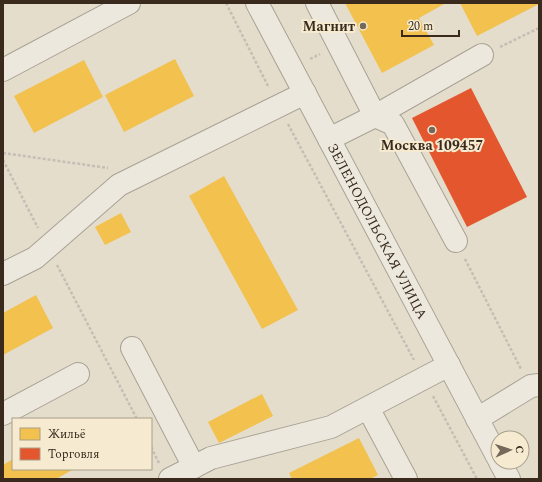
<svg xmlns="http://www.w3.org/2000/svg" width="542" height="482" viewBox="0 0 542 482" font-family="Spectral,serif">
	<style>
		.homes { fill: #f2c14e }
		.shops { fill: #e4572e }
		.lines { fill: none; stroke-linecap: round; stroke-linejoin: round }
		.minor-casing { stroke: #a9a295; stroke-width: 24 }
		.path { stroke: #c5beb5; stroke-width: 2.5; stroke-dasharray: 3 2; stroke-linecap: butt }
		.minor { stroke: #ece8de; stroke-width: 22 }
		.poi-dot { fill: #75695a; stroke: #f6ebd1; stroke-width: 1.5 }
		.labels { text-anchor: middle; dominant-baseline: central; stroke-width: 4; stroke-linejoin: round; paint-order: stroke }
		.poi-label { font-size: 14px; font-weight: bold; fill: #392a1d; stroke: #f6ebd1; text-anchor: end }
		.street-label { font-size: 14px; fill: #392a1d; stroke: #f6ebd1 }
	</style>
	<rect width="100%" height="100%" fill="#e4ddcc"/>
	<path class="homes" d="M 345,3 L 446,3 L 419,18 L 434,45 L 382,73 Z
		M 460,3 L 539,3 L 539,4 L 477,36 Z
		M 175,59 L 194,96 L 124,132 L 105,95 Z
		M 84,60 L 103,97 L 34,133 L 14,96 Z
		M 224,176 L 298,310 L 262,329 L 189,196 Z
		M 121,213 L 131,232 L 105,245 L 95,227 Z
		M 36,295 L 53,328 L 3,355 L 3,313 Z
		M 262,394 L 273,416 L 219,443 L 208,422 Z
		M 359,438 L 378,475 L 370,479 L 292,479 L 289,473 Z
		M 13,459 L 13,469 L 74,469 L 56,479 L 3,479 L 3,465 Z"/>
	<path class="shops" d="M 471,88 L 527,197 L 467,227 L 412,118 Z"/>
	<g class="lines">
		<defs>
			<g id="minor">
				<path id="s1" d="M 257,3 L 498,458"/>
				<path d="M 317,3 L 375,116 L 393,124 L 456,241"/>
				<path d="M 3,70 L 129,3"/>
				<path d="M 329,139 L 375,116 L 482,55"/>
				<path d="M 3,274 L 35,258 L 119,185 L 305,93"/>
				<path d="M 132,348 L 194,467"/>
				<path d="M 368,408 L 406,479"/>
				<path d="M 3,414 L 78,374"/>
				<path d="M 477,419 L 531,386 L 539,385"/>
				<path d="M 500,462 L 509,479"/>
				<path d="M 170,479 L 211,458 L 331,427 L 449,365"/>
			</g>
		</defs>
		<use href="#minor" class="minor-casing"/>
		<path class="path" d="M 226,3 L 269,88
			M 500,47 L 539,28
			M 310,59 L 320,54
			M 288,124 L 414,360
			M 3,153 L 108,168
			M 3,160 L 38,228
			M 465,259 L 521,369
			M 57,265 L 137,419
			M 433,396 L 477,479
			M 151,447 L 159,463"/>
		<use href="#minor" class="minor"/>
	</g>
	<g class="poi-dot">
		<circle cx="363" cy="26" r="4"/>
		<circle cx="432" cy="130" r="4"/>
	</g>
	<g class="labels">
		<g class="poi-label">
			<text x="355" y="26">Магнит</text>
			<text x="432" y="145" text-anchor="middle">Москва 109457</text>
		</g>
		<g class="street-label">
			<text stroke="none"><textPath href="#s1" startOffset="258">ЗЕЛЕНОДОЛЬСКАЯ УЛИЦА</textPath></text>
		</g>
	</g>
	<rect width="542" height="482" fill="none" stroke="#392a1d" stroke-width="8"/>
	<rect x="12" y="418" width="140" height="52" fill="#f6ebd1" stroke="#aa9e89"/>
	<rect x="20" y="428" width="20" height="12" fill="#f2c14e" stroke="#aa9e89"/>
	<text x="48" y="438" font-size="12" fill="#392a1d">Жильё</text>
	<rect x="20" y="448" width="20" height="12" fill="#e4572e" stroke="#aa9e89"/>
	<text x="48" y="458" font-size="12" fill="#392a1d">Торговля</text>
	<g transform="translate(510 450) rotate(87)"><circle r="19" fill="#f6ebd1" stroke="#aa9e89"/>
	<path d="M0-3L7 15L0 10L-7 15Z" fill="#75695a"/>
	<text y="-6" font-size="11" font-weight="bold" text-anchor="middle" fill="#392a1d">С</text>
	</g>
	<path d="M402 30v6h57v-6" fill="none" stroke="#392a1d" stroke-width="2"/>
	<text x="408" y="30" font-size="12" fill="#392a1d" stroke="#f6ebd1" stroke-width="3" paint-order="stroke">20 m</text>
</svg>
